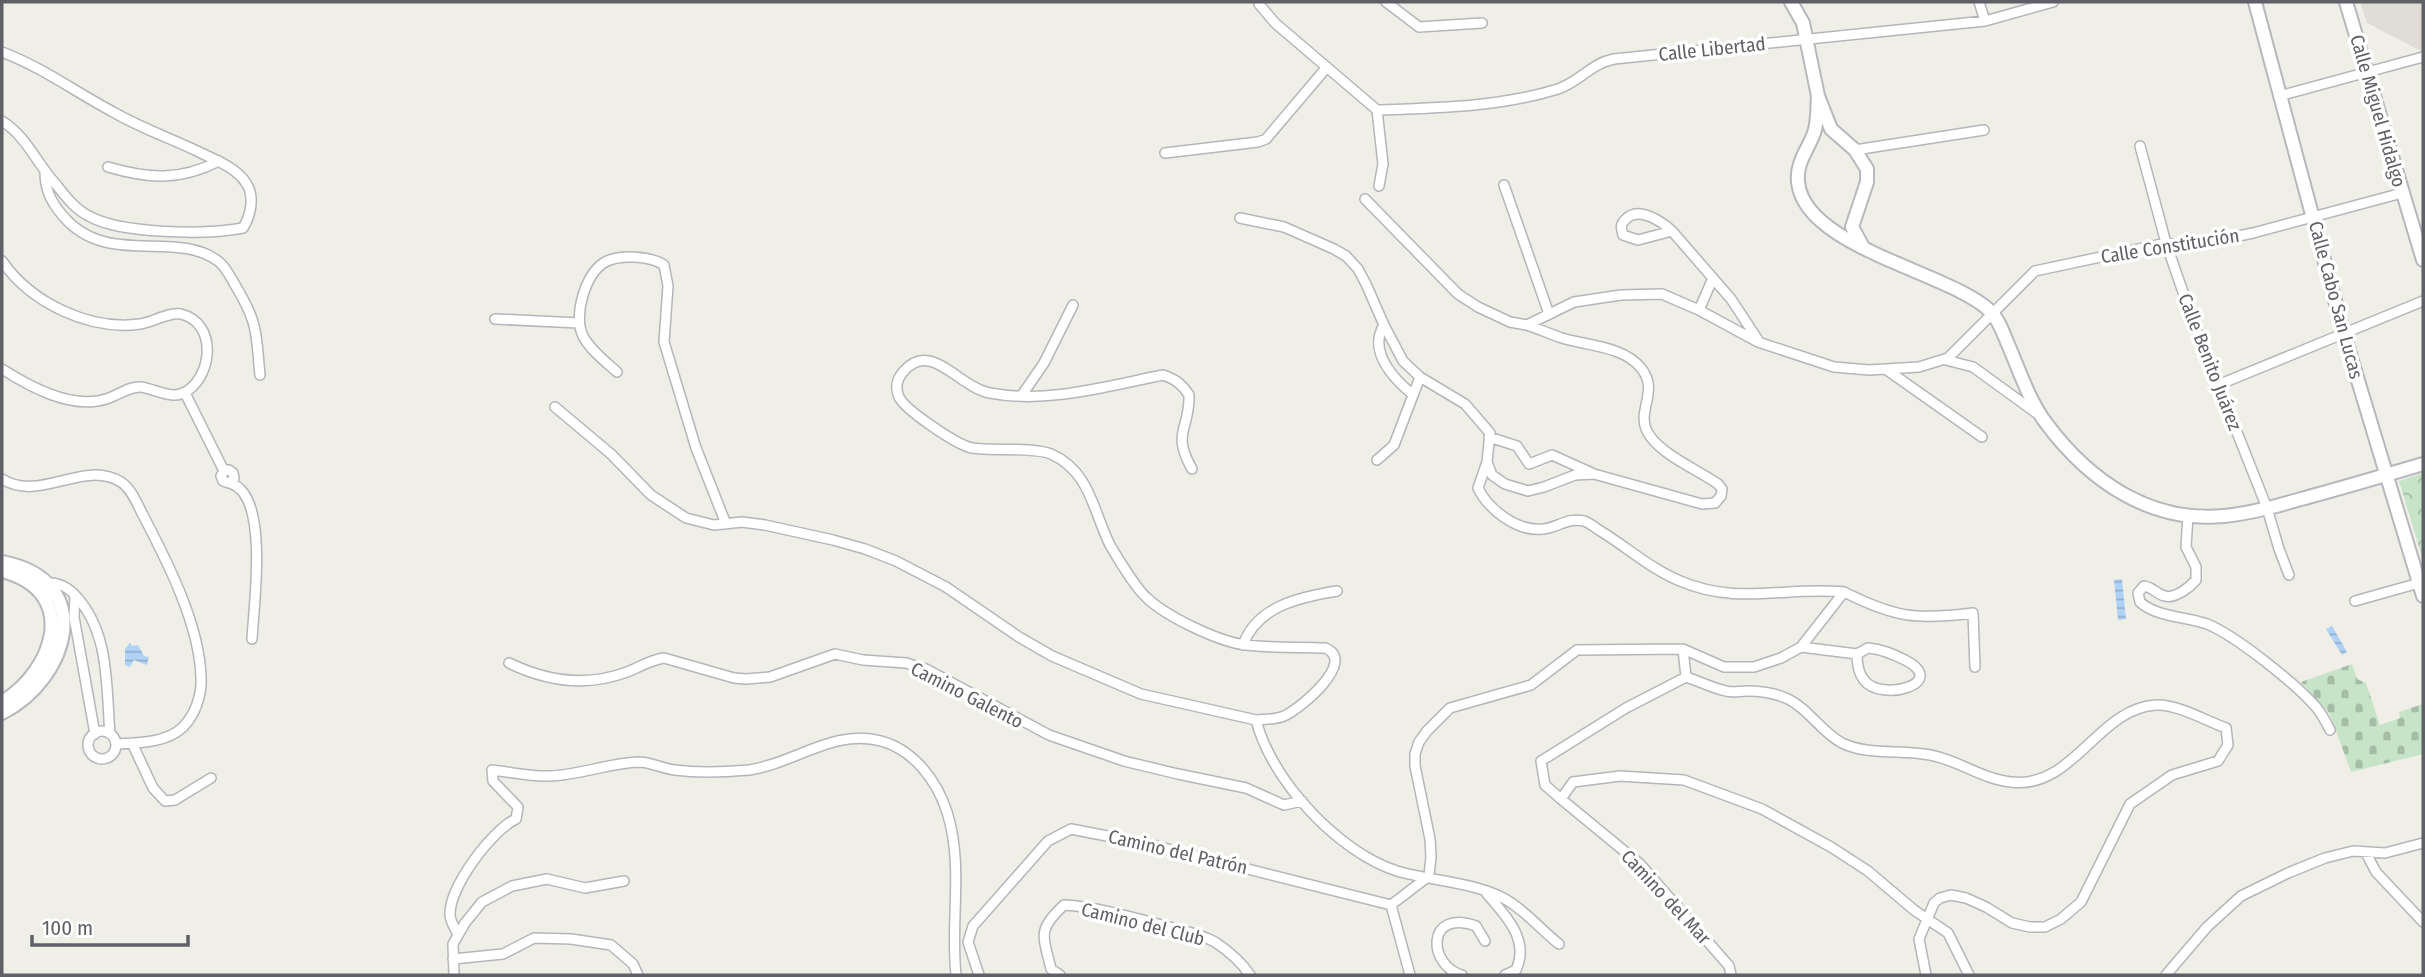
<svg xmlns="http://www.w3.org/2000/svg" width="2425" height="977" viewBox="0 0 2425 977" font-family="'Fira Sans Condensed',sans-serif">
	<style>
		.education { fill: #dfddd6 }
		.cemetery { fill: url(#cemetery-stones) }
		.park { fill: url(#park-crowns) }
		.water { fill: url(#water-rules) }
		.lines { fill: none; stroke-linecap: round; stroke-linejoin: round }
		.street-casing { stroke: #b4b6ba; stroke-width: 12 }
		.secondary-casing { stroke: #b6b8bd; stroke-width: 16 }
		.street { stroke: #fff; stroke-width: 9 }
		.secondary { stroke: #fff; stroke-width: 12 }
		.labels { text-anchor: middle; dominant-baseline: central; stroke-width: 7; stroke-linejoin: round; paint-order: stroke }
		.street-label { font-size: 19px; fill: #5f6166; stroke: #fff }
	</style>
	<defs>
		<pattern id="cemetery-stones" width="16" height="16" patternUnits="userSpaceOnUse" patternTransform="scale(1.75)"><rect width="16" height="16" fill="#c7e4c9"/><path d="M2 7V4a2 2 0 0 1 4 0v3zM10 15v-3a2 2 0 0 1 4 0v3z" fill="#a5bca7"/></pattern>
		<pattern id="park-crowns" width="20" height="18" patternUnits="userSpaceOnUse" patternTransform="scale(1.75)"><rect width="20" height="18" fill="#c7e4c9"/><path d="M2 6a3 3 0 1 1 6 0M12 15a3 3 0 1 1 6 0" fill="none" stroke="#a5bca7"/></pattern>
		<pattern id="water-rules" width="6" height="5" patternUnits="userSpaceOnUse" patternTransform="scale(1.75)"><rect width="6" height="5" fill="#b0d2f7"/><path d="M0 2.5h6" fill="none" stroke="#92aecc"/></pattern>
	</defs>
	<rect width="100%" height="100%" fill="#efeee7"/>
	<path class="education" d="M 2360,2 L 2423,2 L 2423,52 L 2367,23 Z"/>
	<path class="cemetery" d="M 2352,664 L 2357,679 L 2366,683 L 2380,725 L 2400,718 L 2399,712 L 2423,704 L 2423,754 L 2351,772 L 2330,714 L 2301,682 Z"/>
	<path class="park" d="M 2423,473 L 2423,560 L 2399,481 Z"/>
	<path class="water" d="M 2122,579 L 2126,619 L 2118,620 L 2114,580 Z
		M 2332,626 L 2347,652 L 2342,655 L 2326,629 Z
		M 130,643 L 132,646 L 138,645 L 144,656 L 149,657 L 147,665 L 134,660 L 130,667 L 125,665 L 125,649 Z"/>
	<g class="lines">
		<defs>
			<path id="street" d="M 1260,2 L 1259,4 L 1275,23 L 1377,110 L 1383,164 L 1379,186
				M 1386,2 L 1419,27 L 1482,23
				M 1979,2 L 1985,21
				M 2,52 C 42,67 77,93 115,113 C 141,128 170,138 197,151 C 213,159 236,167 246,183 C 255,196 251,215 243,228 C 207,235 120,234 89,216 C 74,209 64,194 54,182 C 36,162 26,136 2,121
				M 2279,96 L 2423,57
				M 1377,110 C 1438,108 1500,107 1558,89 C 1579,82 1592,63 1614,59 L 1985,21 L 2053,2
				M 2140,146 L 2166,243 L 2194,324 L 2267,508 L 2279,549 L 2289,575
				M 1855,150 L 1984,130
				M 1165,153 L 1258,142 L 1266,139 L 1327,67
				M 108,167 C 149,179 180,181 219,161
				M 45,172 C 45,190 51,202 63,216 C 107,268 175,229 218,261 C 226,267 229,275 234,283 C 241,295 249,308 253,322 C 258,338 258,358 260,375
				M 1504,185 L 1549,314
				M 1365,199 L 1458,294 L 1478,307 L 1510,322 L 1527,325 L 1574,302 L 1621,295 L 1662,294 L 1699,310 L 1758,342 L 1834,367 L 1869,370 L 1919,367 L 1948,358 L 2035,271 L 2166,243 L 2189,246 L 2253,233 L 2402,193
				M 1240,218 L 1284,227 L 1334,249 L 1346,256 L 1358,269 L 1366,284 L 1384,325 L 1403,361 L 1420,377 L 1465,404 L 1490,433 L 1487,462 L 1478,488 C 1488,509 1517,532 1543,529 C 1558,528 1566,517 1584,521 C 1590,523 1597,529 1602,532 C 1628,548 1651,569 1680,581 C 1739,606 1785,586 1844,592
				M 1672,231 L 1638,240 L 1623,235 C 1621,228 1620,224 1626,219 C 1639,206 1661,221 1672,231 L 1731,299 L 1758,340
				M 2,261 C 31,303 90,331 140,324 C 153,322 169,312 181,314 C 217,323 213,374 187,391 C 173,401 155,389 141,387 C 129,386 117,396 106,399 C 72,410 30,387 2,369
				M 1699,310 L 1713,278
				M 495,319 L 579,323
				M 1384,325 C 1368,351 1393,378 1412,394
				M 1946,360 L 1973,367 L 2035,412
				M 1887,370 L 1982,437
				M 617,372 C 606,362 590,350 583,336 C 573,316 585,274 605,262 C 620,254 650,256 664,265 L 668,286 L 664,342 L 696,448 L 726,524
				M 2218,385 L 2423,301
				M 185,393 L 224,471
				M 1022,395 L 1044,363 L 1073,305
				M 555,407 L 611,454 L 651,495 L 686,518 L 714,525 L 742,522 L 765,525 L 833,540 L 865,549 L 896,561 L 946,587 L 1019,637 L 1052,656 L 1141,694 L 1256,720
				M 1489,437 L 1517,446 L 1529,464 L 1552,455 L 1592,473
				M 1377,460 L 1394,445 L 1420,377
				M 1487,462 L 1492,475 L 1505,484 L 1528,491 L 1544,487 L 1575,475 L 1594,474 L 1702,504 L 1715,503 L 1721,496 L 1722,489 L 1718,484 C 1697,469 1656,453 1646,429 C 1638,409 1659,390 1641,368 C 1623,346 1588,346 1562,338 C 1550,334 1539,329 1527,325
				M 1192,469 C 1171,432 1190,430 1189,395 C 1182,384 1175,379 1163,375 C 1107,386 1047,404 990,393 C 958,387 931,339 903,372 C 897,379 895,388 899,397 C 905,410 957,445 972,448 C 992,451 1036,447 1051,454 C 1090,471 1093,511 1110,545 C 1117,557 1136,588 1146,597 C 1165,616 1219,642 1246,645 C 1272,648 1299,647 1325,648 C 1358,661 1300,709 1284,716 C 1275,720 1265,719 1256,720 C 1271,780 1338,852 1397,871 C 1431,881 1474,882 1505,899 C 1525,910 1541,930 1559,944
				M 2,479 C 40,503 83,459 121,482 C 132,489 138,506 144,517 C 168,563 200,626 201,678 C 202,695 195,715 183,727 C 167,743 137,743 116,744
				M 231,482 L 234,478 L 233,473 L 229,470 L 224,471 L 221,476 L 223,481 C 231,484 235,483 241,490 C 266,516 254,604 252,639
				M 2188,516 L 2186,547 L 2196,567 L 2196,580 C 2190,587 2175,599 2165,596 C 2157,595 2153,587 2144,586 L 2138,593 L 2140,602 C 2156,617 2187,617 2207,624 C 2235,635 2296,684 2316,707 C 2322,714 2326,722 2330,730
				M 44,584 C 55,581 66,586 74,594 C 110,631 106,685 110,734
				M 75,596 L 74,617 L 95,734
				M 2355,601 L 2419,583
				M 1243,645 C 1257,606 1300,597 1337,591
				M 1801,647 L 1857,654
				M 1868,648 C 1882,649 1893,654 1905,660 C 1950,683 1881,703 1864,680 C 1858,673 1857,662 1857,654 Z
				M 1683,649 L 1686,677 C 1699,681 1712,688 1726,691 C 1732,693 1740,691 1747,691 C 1761,691 1775,693 1788,699 C 1809,709 1821,732 1842,743 C 1869,756 1901,749 1930,755 C 1958,760 1982,779 2011,782 C 2073,790 2098,708 2156,705 C 2178,704 2206,721 2226,728 L 2228,745 L 2218,761 L 2172,775 L 2130,804 L 2081,902 L 2061,919 L 2045,927 L 2030,927 L 2012,923 L 1986,907 L 1966,898 L 1951,895 L 1940,898 L 1934,903 L 1919,939 L 1926,975
				M 509,663 C 546,681 587,687 627,672 C 640,667 650,660 664,658 L 734,678 L 746,679 L 770,677 L 835,654 L 863,660 L 906,663 L 926,669 L 1049,735 L 1124,761 L 1178,774 L 1246,788 L 1284,805 L 1302,801
				M 1686,677 L 1626,708 L 1541,761 L 1545,785 L 1561,799 L 1573,782 L 1620,776 L 1684,780 L 1762,809 L 1831,847 L 1868,871 L 1914,910 L 1948,933 L 1969,975
				M88 745a14 14 0 1 1 28 0a14 14 0 1 1-28 0Z
				M 132,743 L 153,788 L 165,801 L 175,800 L 211,778
				M 1561,799 L 1640,864 L 1729,966 L 1731,975
				M 2366,853 L 2376,872 L 2423,922
				M 1487,894 C 1506,916 1530,940 1516,970 L 1505,975
				M 1391,905 L 1410,975
				M 458,935 C 456,930 450,921 450,915 C 449,887 492,830 516,819 L 518,807 L 493,781 L 492,770 C 511,772 531,777 550,776 C 580,775 609,763 639,762 C 651,762 663,769 675,770 C 698,773 725,772 749,770 C 793,764 835,728 881,741 C 914,750 937,781 947,812 C 964,866 950,920 956,975
				M 453,959 L 503,954 L 534,938 L 571,939 L 611,945 L 633,964 L 638,975
				M 454,975 L 453,944 L 465,923 L 482,902 L 512,886 L 547,879 L 585,888 L 624,881
				M 979,975 L 968,942 L 973,926 L 1048,841 L 1071,829 L 1148,844 L 1391,905 L 1429,876 L 1431,857 L 1430,839 L 1415,766 L 1415,754 L 1419,742 L 1427,731 L 1450,708 L 1531,685 L 1577,650 L 1683,649 L 1724,667 L 1754,667 L 1781,658 L 1801,647 L 1844,592 C 1896,618 1916,620 1973,613 L 1975,667
				M 1060,975 L 1051,969 C 1043,935 1037,930 1064,905 C 1097,907 1127,916 1158,924 C 1178,930 1197,932 1215,942 C 1227,950 1242,963 1250,975
				M 1462,975 C 1428,966 1425,908 1476,926 L 1485,941
				M 2166,975 L 2207,927 L 2241,896 L 2288,873 L 2325,858 L 2353,851 L 2385,853 L 2423,843"/>
			<path id="secondary" d="M 1791,2 L 1803,23 L 1818,96 L 1831,129 L 1855,150 L 1867,169 L 1867,182 L 1852,227 L 1863,247
				M 2255,2 L 2344,334 L 2423,596
				M 2346,2 L 2423,260
				M 1818,96 C 1817,108 1818,122 1814,133 C 1808,150 1796,162 1798,182 C 1804,247 1948,272 1989,310 C 1998,318 2003,332 2007,342 C 2019,369 2028,399 2046,423 C 2089,481 2150,523 2224,516 C 2254,513 2283,504 2312,496 C 2349,486 2386,475 2423,464
				M 2,562 C 97,580 70,678 2,713
				M 2,571 C 80,591 55,670 2,702"/>
		</defs>
		<use href="#street" class="street-casing"/>
		<use href="#secondary" class="secondary-casing"/>
		<use href="#street" class="street"/>
		<use href="#secondary" class="secondary"/>
	</g>
	<g class="labels">
		<g class="street-label">
			<text transform="translate(1712 49) rotate(-6)">Calle Libertad</text>
			<text transform="translate(2378 111) rotate(74)">Calle Miguel Hidalgo</text>
			<text transform="translate(2170 246) rotate(-9)">Calle Constitución</text>
			<text transform="translate(2336 300) rotate(75)">Calle Cabo San Lucas</text>
			<text transform="translate(2210 362) rotate(69)">Calle Benito Juárez</text>
			<text transform="translate(967 695) rotate(27)">Camino Galento</text>
			<text transform="translate(1178 852) rotate(13)">Camino del Patrón</text>
			<text transform="translate(1666 897) rotate(47)">Camino del Mar</text>
			<text transform="translate(1143 924) rotate(14)">Camino del Club</text>
		</g>
	</g>
	<rect width="2425" height="977" fill="none" stroke="#5f6166" stroke-width="7"/>
	<path d="M32 935v10h156v-10" fill="none" stroke="#5f6166" stroke-width="3.5"/>
	<text x="42" y="935" font-size="21" fill="#5f6166" stroke="#ffffff" stroke-width="5" paint-order="stroke">100 m</text>
</svg>
